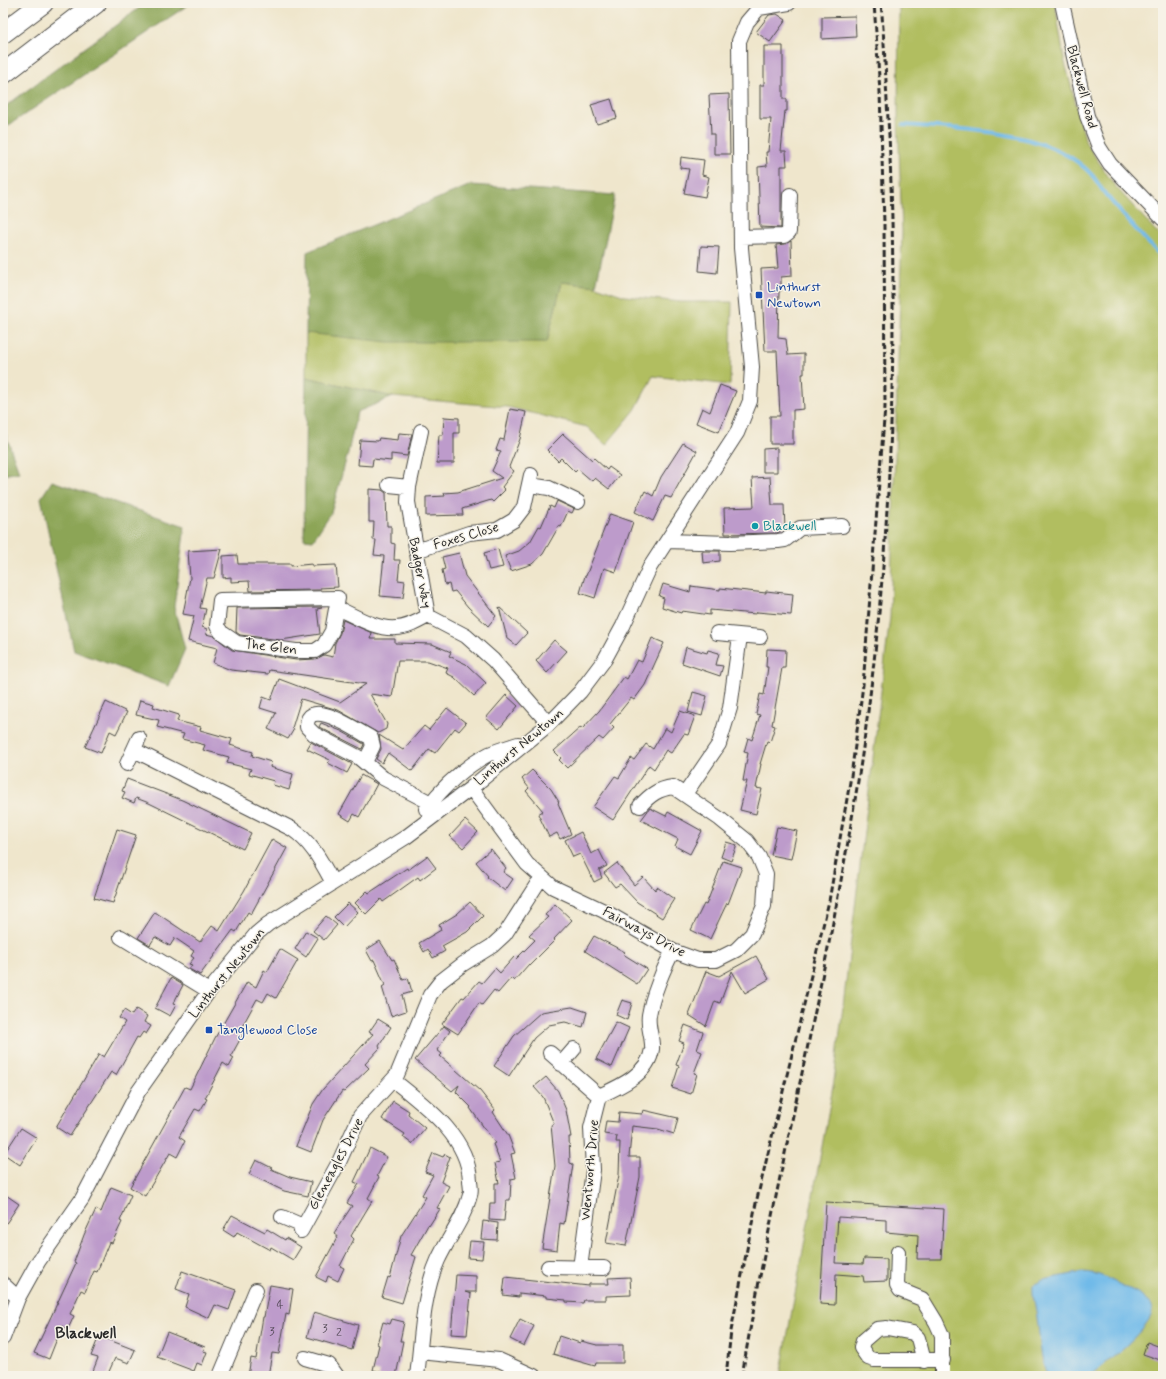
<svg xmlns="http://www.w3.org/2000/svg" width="1166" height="1379" viewBox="0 0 1166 1379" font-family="Mynerve,sans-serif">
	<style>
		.green { fill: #b1be60; stroke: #6e7446 }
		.forest { fill: #8ca556; stroke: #5c6840 }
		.water { fill: #70bae9; stroke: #4e728a }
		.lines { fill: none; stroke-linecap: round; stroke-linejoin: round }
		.stream { stroke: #70bae9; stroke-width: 4 }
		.building { fill: #bd9bcb }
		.minor-casing { stroke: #484743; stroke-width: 16 }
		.highway-casing { stroke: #484743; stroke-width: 22 }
		.minor { stroke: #fff; stroke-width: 14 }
		.highway { stroke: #fff; stroke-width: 20 }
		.rail { stroke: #2b2b2b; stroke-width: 3; stroke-dasharray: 6 3; stroke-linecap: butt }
		.transit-dot { fill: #1a4fb4; stroke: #f7f3e8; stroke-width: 1.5 }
		.culture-dot { fill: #0f9aa8; stroke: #f7f3e8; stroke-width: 1.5 }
		.labels { text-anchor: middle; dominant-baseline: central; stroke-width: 3; stroke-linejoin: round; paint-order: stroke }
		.number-label { font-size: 12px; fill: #504753 }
		.street-label { font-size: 14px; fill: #2b2b2b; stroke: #f7f3e8 }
		.transit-label { font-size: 14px; fill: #164399; stroke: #f7f3e8; text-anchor: start }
		.culture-label { font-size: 14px; fill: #0d838f; stroke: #f7f3e8; text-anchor: start }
		.quarter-label { font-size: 16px; font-weight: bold; fill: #2b2b2b; stroke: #f7f3e8 }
	</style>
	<rect width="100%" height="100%" fill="#f7f3e8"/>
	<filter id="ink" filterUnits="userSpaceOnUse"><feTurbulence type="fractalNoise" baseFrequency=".025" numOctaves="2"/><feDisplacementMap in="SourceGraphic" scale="8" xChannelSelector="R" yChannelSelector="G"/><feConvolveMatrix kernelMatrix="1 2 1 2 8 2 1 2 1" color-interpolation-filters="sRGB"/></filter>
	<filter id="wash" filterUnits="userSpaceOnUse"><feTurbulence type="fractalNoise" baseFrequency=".012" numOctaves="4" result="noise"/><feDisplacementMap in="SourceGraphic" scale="16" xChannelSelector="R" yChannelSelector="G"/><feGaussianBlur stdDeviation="0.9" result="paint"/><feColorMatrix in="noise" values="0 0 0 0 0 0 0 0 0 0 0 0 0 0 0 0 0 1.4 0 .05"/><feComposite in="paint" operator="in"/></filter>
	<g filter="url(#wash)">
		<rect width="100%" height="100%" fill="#efe6cc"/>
		<path class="green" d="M 899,3 L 1055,3 L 1064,59 L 1086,143 L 1114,185 L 1163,239 L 1163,1376 L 780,1376 L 834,1081 L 890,617 L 902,232 L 898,119 Z
			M 562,282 L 596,286 L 625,296 L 681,302 L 732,302 L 730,385 L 653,376 L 635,410 L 606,445 L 587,427 L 508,407 L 393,397 L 306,377 L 306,333 L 547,342 Z"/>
		<path class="forest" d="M 146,3 L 191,3 L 3,129 L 3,108 Z
			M 471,185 L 615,195 L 596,286 L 562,282 L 547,342 L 388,342 L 306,333 L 307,252 Z
			M 306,377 L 393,397 L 357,412 L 348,453 L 331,513 L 313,540 L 304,539 Z
			M 3,427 L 19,472 L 3,475 Z
			M 52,481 L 185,526 L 174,607 L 185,649 L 169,686 L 74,651 L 41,498 Z"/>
		<path class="water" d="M 1082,1272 C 1099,1272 1110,1280 1125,1287 C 1135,1291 1150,1298 1152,1310 C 1155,1324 1102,1367 1090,1376 L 1047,1376 C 1040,1357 1040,1339 1037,1318 C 1036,1307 1032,1297 1033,1285 L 1043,1280 Z"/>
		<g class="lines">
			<path class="stream" d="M 903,125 C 961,129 1051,129 1092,175 C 1097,181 1101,189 1106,195 C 1124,216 1143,238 1163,258"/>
		</g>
		<g id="blocks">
			<path class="building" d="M 777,14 L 786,20 L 770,42 L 756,32 L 769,15 Z
				M 855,16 L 856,37 L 822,39 L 822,17 Z
				M 764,46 L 783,46 L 783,99 L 787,99 L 787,111 L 785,111 L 781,151 L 786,151 L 787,166 L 781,166 L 781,228 L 760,227 L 758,167 L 767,166 L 766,152 L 768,152 L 771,119 L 760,119 L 760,85 L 764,85 Z
				M 729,94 L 730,154 L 714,154 L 714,134 L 711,134 L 709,95 Z
				M 611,99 L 617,118 L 597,124 L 591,105 Z
				M 681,157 L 704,160 L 702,175 L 709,177 L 705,197 L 684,193 L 689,169 L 680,168 Z
				M 791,241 L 792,276 L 781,277 L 781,291 L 779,291 L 778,338 L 786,339 L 788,355 L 804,354 L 804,374 L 802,374 L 804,409 L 793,410 L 793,444 L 770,444 L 770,416 L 780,416 L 777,351 L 765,351 L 761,269 L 778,268 L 776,245 L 785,244 Z
				M 701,246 L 719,247 L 717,273 L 699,271 Z
				M 720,385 L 736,391 L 719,432 L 696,423 L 702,408 L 710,412 Z
				M 510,409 L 526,412 L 520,439 L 509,467 L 514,471 L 502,487 L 505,490 L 493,502 L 491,500 L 462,509 L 463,515 L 426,516 L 426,497 L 445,496 L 444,493 L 458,492 L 502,478 L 492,471 L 501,451 L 496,450 L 500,439 L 504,440 Z
				M 444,417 L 459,418 L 459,433 L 454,433 L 454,463 L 437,463 L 439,435 L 443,435 Z
				M 399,433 L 412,434 L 407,456 L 391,454 L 391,461 L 373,459 L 372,466 L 358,465 L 360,440 L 378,441 L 379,438 L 398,440 Z
				M 563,434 L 592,460 L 594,458 L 607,470 L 609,467 L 620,475 L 609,489 L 595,478 L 592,481 L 578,469 L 575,472 L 561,458 L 558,461 L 547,450 Z
				M 683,443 L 697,451 L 671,498 L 665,496 L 653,521 L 635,512 L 645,491 L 653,496 L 661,477 Z
				M 777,448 L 777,472 L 763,472 L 763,449 Z
				M 770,477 L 772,505 L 784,505 L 785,529 L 777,533 L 725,534 L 724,508 L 754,507 L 752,478 Z
				M 369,489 L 382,490 L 386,493 L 387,526 L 391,526 L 391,543 L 395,544 L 394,560 L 400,560 L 398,580 L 405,581 L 403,598 L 380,596 L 384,556 L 374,555 L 376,540 L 373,540 L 374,522 L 369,522 Z
				M 557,501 L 574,509 L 572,513 L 568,511 L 561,527 L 559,526 L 543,554 L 532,564 L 511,571 L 505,556 L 519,551 L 530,542 L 539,526 L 541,527 L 550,506 L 554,508 Z
				M 610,514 L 633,522 L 616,572 L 604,568 L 595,598 L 580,593 L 585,576 L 586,576 Z
				M 222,549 L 214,578 L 207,578 L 200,608 L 206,609 L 202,627 L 207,629 L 206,634 L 214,636 L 232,650 L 296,660 L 315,659 L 324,655 L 333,657 L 335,643 L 340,633 L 343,620 L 372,633 L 370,639 L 395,639 L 395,643 L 432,644 L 451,652 L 449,656 L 466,664 L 486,683 L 474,696 L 454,677 L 446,673 L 448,668 L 428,661 L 398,661 L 392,697 L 370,694 L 387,724 L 386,729 L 378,733 L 338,710 L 301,699 L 292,728 L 294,729 L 288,739 L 268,729 L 276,713 L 260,708 L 263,697 L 271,700 L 279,679 L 340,702 L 366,684 L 269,670 L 268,674 L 231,670 L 213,663 L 217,648 L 188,641 L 194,616 L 183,614 L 190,578 L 188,551 Z
				M 498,549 L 503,567 L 489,570 L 484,553 Z
				M 702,551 L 720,551 L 720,561 L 703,563 Z
				M 459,553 L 465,576 L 496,616 L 488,626 L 468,607 L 455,591 L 451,592 L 449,584 L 445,585 L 442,570 L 445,569 L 442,557 Z
				M 237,555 L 238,564 L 291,564 L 291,566 L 312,564 L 312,566 L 336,565 L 338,587 L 320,588 L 320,590 L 250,591 L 249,581 L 231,582 L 231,577 L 223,578 L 223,556 Z
				M 663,584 L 690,592 L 691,586 L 720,590 L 720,588 L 766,593 L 766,591 L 793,594 L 791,615 L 757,612 L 756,614 L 710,610 L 710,615 L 682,611 L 681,613 L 662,607 L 664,598 L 659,596 Z
				M 322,607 L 322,608 L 317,609 L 320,634 L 281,640 L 240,635 L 236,632 L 237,608 Z
				M 499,607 L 527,633 L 516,645 L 507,638 Z
				M 652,638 L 664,643 L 645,685 L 634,700 L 631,698 L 610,724 L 614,728 L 603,740 L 599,737 L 567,768 L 559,760 L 561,758 L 554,751 L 581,727 L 582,729 L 599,711 L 624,677 L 627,679 L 637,660 L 642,662 Z
				M 554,640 L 567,651 L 547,673 L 536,661 Z
				M 686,647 L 707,653 L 708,650 L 719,653 L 716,665 L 723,666 L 720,676 L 682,663 Z
				M 767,649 L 786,650 L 785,668 L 782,668 L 772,725 L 775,726 L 770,742 L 767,741 L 760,764 L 761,764 L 756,788 L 762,789 L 756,814 L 740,810 L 747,781 L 743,781 L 748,753 L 744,752 L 748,738 L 752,740 L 760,715 L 756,714 L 760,694 L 764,695 L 768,667 L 766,667 Z
				M 693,692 L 707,696 L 702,716 L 688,712 Z
				M 506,695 L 518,706 L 499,729 L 486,718 Z
				M 140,700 L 154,704 L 153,707 L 179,715 L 177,721 L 201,727 L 200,730 L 232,739 L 230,745 L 253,752 L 252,756 L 271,762 L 270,767 L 293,774 L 289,790 L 273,785 L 274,781 L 249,774 L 251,769 L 227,763 L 229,757 L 203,750 L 205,745 L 182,739 L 184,734 L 157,727 L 159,720 L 136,715 Z
				M 106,702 L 127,712 L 116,734 L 110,731 L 101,753 L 85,747 Z
				M 447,708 L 466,723 L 459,731 L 455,728 L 435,753 L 429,749 L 412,771 L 388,753 L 382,763 L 376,759 L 381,749 L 379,735 L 403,750 L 424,726 L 429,730 Z
				M 680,711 L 695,716 L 688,735 L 684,734 L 671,753 L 666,750 L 654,769 L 649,765 L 613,820 L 593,807 L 615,776 L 619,778 L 631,758 L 634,760 L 646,744 L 653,749 L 665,728 L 671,732 Z
				M 321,723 L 341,731 L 364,744 L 362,749 L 319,727 Z
				M 311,742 L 352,764 L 347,773 L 328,763 L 330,760 L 307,749 Z
				M 532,770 L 551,789 L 559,802 L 558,803 L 571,834 L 560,839 L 557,833 L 549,837 L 538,814 L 543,811 L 526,791 L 529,788 L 522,779 Z
				M 361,775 L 377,784 L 359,817 L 354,814 L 350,821 L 339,814 Z
				M 127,779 L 182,800 L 251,833 L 243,849 L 149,803 L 136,798 L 134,803 L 122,798 L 125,792 L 122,791 Z
				M 650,808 L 666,816 L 668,812 L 702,831 L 690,854 L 675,846 L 678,839 L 641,820 Z
				M 465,820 L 478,832 L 463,848 L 450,836 Z
				M 777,827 L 797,831 L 791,859 L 771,855 Z
				M 117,829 L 136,835 L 113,903 L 94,898 Z
				M 581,832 L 591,854 L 599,850 L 607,866 L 599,870 L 602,878 L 594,882 L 580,854 L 573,857 L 565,840 Z
				M 272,839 L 287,848 L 251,914 L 248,912 L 236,932 L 233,930 L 200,975 L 189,969 L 192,965 L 189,964 L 194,958 L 191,956 L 194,951 L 175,938 L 170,946 L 155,937 L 150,945 L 138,938 L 155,912 L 200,942 L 212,926 L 219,931 L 244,891 Z
				M 726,842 L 737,845 L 731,861 L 721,857 Z
				M 491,849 L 506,868 L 503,872 L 513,879 L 505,891 L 487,877 L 488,876 L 476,862 Z
				M 427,856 L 436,868 L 420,880 L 418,877 L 383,902 L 381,899 L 366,914 L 355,903 L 367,891 L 369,893 L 407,868 L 408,870 Z
				M 723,861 L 742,867 L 728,904 L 727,903 L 710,939 L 691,930 L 704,904 L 706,905 Z
				M 617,863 L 634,885 L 643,877 L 655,890 L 657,887 L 674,899 L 662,918 L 637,902 L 620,884 L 615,887 L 604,873 Z
				M 470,902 L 483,916 L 467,932 L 442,946 L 445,951 L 433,958 L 428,949 L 424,952 L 419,943 L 441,930 L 439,925 L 457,914 Z
				M 348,903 L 358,912 L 344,927 L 334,917 Z
				M 555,904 L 572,920 L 554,939 L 555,940 L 530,965 L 529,964 L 514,981 L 511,978 L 498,993 L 494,990 L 482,1005 L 479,1003 L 458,1034 L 442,1024 L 462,997 L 464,998 L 479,981 L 482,983 L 495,968 L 500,973 L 514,957 L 516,959 L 535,940 L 529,935 L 548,917 L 545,915 Z
				M 326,916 L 337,925 L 324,940 L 313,931 Z
				M 306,931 L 318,938 L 306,957 L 295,949 Z
				M 594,936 L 625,952 L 623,954 L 647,969 L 637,984 L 585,951 Z
				M 380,941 L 392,960 L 394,959 L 403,980 L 408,978 L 412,992 L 402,995 L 406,1011 L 391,1016 L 382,987 L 385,985 L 374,960 L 372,961 L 366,950 Z
				M 280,949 L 298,960 L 276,998 L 268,993 L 263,1002 L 257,999 L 239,1032 L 243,1034 L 231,1056 L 234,1058 L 229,1067 L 223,1063 L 205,1098 L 207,1099 L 200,1111 L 195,1109 L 179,1137 L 185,1141 L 177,1157 L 170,1153 L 145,1196 L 130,1187 L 185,1087 L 190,1089 L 215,1038 L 247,982 L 256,987 L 264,970 L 267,972 Z
				M 756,956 L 769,979 L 745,993 L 732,971 L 720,1003 L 715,1001 L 706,1026 L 689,1015 L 706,971 L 719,976 Z
				M 171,978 L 183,985 L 173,1004 L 176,1005 L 170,1016 L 155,1008 Z
				M 622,1000 L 632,1003 L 627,1020 L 616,1015 Z
				M 572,1007 L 587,1012 L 583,1027 L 565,1022 L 549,1025 L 534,1038 L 509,1076 L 494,1066 L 514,1036 L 541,1012 Z
				M 136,1009 L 147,1016 L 144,1022 L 151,1026 L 146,1034 L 143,1032 L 139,1038 L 137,1037 L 116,1075 L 111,1072 L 70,1136 L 56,1127 L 99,1054 L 104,1057 L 125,1022 L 119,1018 L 124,1010 L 132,1015 Z
				M 378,1019 L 391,1027 L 379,1046 L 380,1048 L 365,1064 L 369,1068 L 344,1092 L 342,1091 L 323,1120 L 311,1152 L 296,1146 L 313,1104 L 323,1089 L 373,1034 L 369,1032 Z
				M 616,1022 L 629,1028 L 612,1067 L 596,1059 Z
				M 685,1025 L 703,1032 L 697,1050 L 702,1052 L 694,1073 L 697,1074 L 691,1094 L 672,1088 L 679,1066 L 676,1065 L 684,1043 L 679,1041 Z
				M 444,1026 L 450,1031 L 437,1050 L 442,1054 L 440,1056 L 480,1091 L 495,1110 L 493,1112 L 508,1135 L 515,1153 L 511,1154 L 516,1178 L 511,1179 L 510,1200 L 506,1200 L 504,1221 L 489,1220 L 490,1203 L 495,1203 L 495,1183 L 499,1183 L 495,1163 L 500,1162 L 493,1144 L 495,1143 L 470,1108 L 471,1107 L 456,1092 L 459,1085 L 452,1091 L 415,1060 Z
				M 546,1077 L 558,1091 L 566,1110 L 571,1137 L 569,1137 L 570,1163 L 573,1164 L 564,1224 L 560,1223 L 557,1250 L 542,1248 L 555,1166 L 551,1125 L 554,1124 L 543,1097 L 534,1087 Z
				M 393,1101 L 409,1111 L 408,1114 L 425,1128 L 412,1144 L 403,1137 L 405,1134 L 382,1119 Z
				M 643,1110 L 678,1118 L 674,1134 L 658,1129 L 632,1126 L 629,1157 L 640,1157 L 640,1177 L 626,1246 L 606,1243 L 619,1175 L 620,1142 L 616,1142 L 617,1136 L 604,1134 L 606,1121 L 618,1122 L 619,1112 L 642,1114 Z
				M 21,1128 L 37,1138 L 20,1165 L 4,1154 Z
				M 370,1148 L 387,1157 L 377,1176 L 379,1177 L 368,1198 L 372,1201 L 351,1236 L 354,1239 L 340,1266 L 344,1268 L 338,1281 L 328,1276 L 326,1282 L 316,1277 L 338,1236 L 334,1233 L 352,1206 L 347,1203 L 359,1184 L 354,1182 Z
				M 433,1153 L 443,1157 L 445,1154 L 450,1157 L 441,1182 L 449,1186 L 437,1208 L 440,1209 L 429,1226 L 428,1225 L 411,1255 L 416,1257 L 402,1303 L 382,1297 L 388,1277 L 390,1278 L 401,1236 L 426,1197 L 422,1195 L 433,1175 L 425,1172 Z
				M 256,1160 L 272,1168 L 271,1169 L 290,1177 L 311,1182 L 308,1196 L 284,1191 L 249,1174 Z
				M 111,1187 L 131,1195 L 120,1221 L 122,1222 L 112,1243 L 109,1242 L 97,1272 L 94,1271 L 85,1292 L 81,1290 L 70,1314 L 74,1316 L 68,1329 L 62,1326 L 49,1359 L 34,1353 L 76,1263 L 74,1262 L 84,1235 L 96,1209 L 101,1212 Z
				M 3,1193 L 19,1204 L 3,1228 Z
				M 826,1202 L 944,1209 L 941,1259 L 917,1259 L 918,1235 L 886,1232 L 886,1220 L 838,1217 L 835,1263 L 863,1264 L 864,1258 L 887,1259 L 887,1281 L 864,1282 L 863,1276 L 836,1274 L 835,1305 L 820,1304 Z
				M 232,1215 L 265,1232 L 267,1229 L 285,1240 L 286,1238 L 301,1247 L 293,1260 L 271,1247 L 270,1250 L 237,1232 L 234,1237 L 223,1230 Z
				M 483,1221 L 498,1223 L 497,1240 L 481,1239 Z
				M 470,1241 L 484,1242 L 482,1259 L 468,1258 Z
				M 182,1271 L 236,1290 L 229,1310 L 215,1305 L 209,1318 L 185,1307 L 189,1294 L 176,1289 Z
				M 456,1275 L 476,1276 L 476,1292 L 465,1292 L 471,1294 L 467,1335 L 451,1334 Z
				M 505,1277 L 589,1286 L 589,1284 L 609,1284 L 608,1278 L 630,1277 L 631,1295 L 606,1296 L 606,1300 L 584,1300 L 583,1303 L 566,1302 L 566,1300 L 546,1298 L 546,1296 L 519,1293 L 519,1297 L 503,1295 Z
				M 270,1285 L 293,1289 L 289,1315 L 286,1314 L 279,1354 L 272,1353 L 268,1376 L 248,1376 L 251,1358 L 256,1359 L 263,1317 L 264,1317 Z
				M 314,1312 L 358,1325 L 352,1350 L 307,1337 Z
				M 392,1319 L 404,1322 L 400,1341 L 403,1341 L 396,1376 L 379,1376 L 380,1372 L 373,1370 L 379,1345 L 377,1344 L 383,1322 L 390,1324 Z
				M 520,1319 L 534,1326 L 524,1346 L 510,1339 Z
				M 167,1332 L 205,1347 L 203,1351 L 207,1352 L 202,1365 L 197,1363 L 194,1371 L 157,1357 Z
				M 99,1336 L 135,1350 L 129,1363 L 115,1358 L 107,1376 L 91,1376 L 98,1358 L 91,1356 Z
				M 559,1336 L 580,1343 L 581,1341 L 597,1345 L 623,1345 L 623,1363 L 596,1363 L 595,1366 L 553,1354 Z
				M 1147,1342 L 1163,1348 L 1163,1361 L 1143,1354 Z"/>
		</g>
	</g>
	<g filter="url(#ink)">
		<use href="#blocks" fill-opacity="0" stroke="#484743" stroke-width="1"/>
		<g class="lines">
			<defs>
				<path id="minor" d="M 1062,3 L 1087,116 L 1099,147 L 1110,164 L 1163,219
					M 741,237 L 784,236 L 789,232 L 790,195
					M 421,431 L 409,487 L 408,502 L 428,616 L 466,636 L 493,660 L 549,724
					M 389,485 L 409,487
					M 530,485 L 549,488 L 578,502
					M 667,541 L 730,543 L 778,541 L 785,540 L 800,528 L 842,526
					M 416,551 L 469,533 L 497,530 L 514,520 L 524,507 L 531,475
					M 338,598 L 332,631 L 324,645 L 315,651 L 296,651 L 237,643 L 221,632 L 217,626 L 220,600 Z
					M 337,608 C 355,616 376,630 396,628 C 407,628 419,621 428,616
					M 717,633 L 760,637
					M 134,750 L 292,829 C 312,843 321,861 333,883
					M 365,762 L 373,746 L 371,738 C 359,732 306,694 307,727 L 314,734 L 358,757 L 383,778 L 431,803
					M 127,764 L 139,738
					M 471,788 L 527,864 L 553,887 L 604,911 L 673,951 L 698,960 L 716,960 L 736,950 L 752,934 L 764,906 L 766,874 L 759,857 L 747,841 L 720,819 L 673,787 C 658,789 650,795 640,806
					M 685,794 L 719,744 L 730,708 L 740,636
					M 426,809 C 443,787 464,767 489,754 C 498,750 509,747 518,744
					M 121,937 L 209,991
					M 550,1053 L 599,1096
					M 561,1064 L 574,1049
					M 393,1080 C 424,1105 468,1136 470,1180 C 470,1185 472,1191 470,1195 C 464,1219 448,1238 438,1260 C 422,1296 422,1338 417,1376
					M 282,1217 L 303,1226
					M 301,1231 L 339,1162 L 360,1116 L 397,1075 L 430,995 L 441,981 L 463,964 L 492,946 L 505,934 L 541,878
					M 898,1252 L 897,1285 L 900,1290 L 922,1299 L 936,1322 L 942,1335 L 942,1376
					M 548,1267 L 604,1268
					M 580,1268 L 593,1170 L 591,1128 L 599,1096 C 619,1087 649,1074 652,1049 C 653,1038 647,1027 649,1015 C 652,997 664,967 673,951
					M 3,1284 L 18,1298
					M 3,1338 L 18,1298 L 38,1262 L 82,1199 L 138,1092 L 209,991 L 256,934 L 268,924 L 406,837 L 471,788 L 549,724 L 580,692 L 605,659 L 623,626 L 650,567 L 737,433 L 750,401 L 752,367 L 741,248 L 739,41 L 747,22 L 759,8 L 789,3
					M 420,1352 L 499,1360 L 534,1376
					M 305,1358 L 329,1365 L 337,1376
					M 924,1361 L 918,1338 L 913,1333 L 887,1328 L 877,1329 L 863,1341 L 861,1348 L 868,1358 L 874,1360 L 943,1360
					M 220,1376 L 256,1290"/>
				<path id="highway" d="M 3,33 L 43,3
					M 3,74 L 96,3"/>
			</defs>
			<use href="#minor" class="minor-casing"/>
			<use href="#highway" class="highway-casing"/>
			<use href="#minor" class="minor"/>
			<use href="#highway" class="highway"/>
			<path class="rail" d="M 726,1376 L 731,1331 L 756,1203 L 829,901 L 851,776 L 863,685 L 885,407 L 884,223 L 880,92 L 874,3
				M 742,1376 C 775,1177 827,981 858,781 C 891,571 899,348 889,135 C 886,91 885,47 881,3"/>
		</g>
	</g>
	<g class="transit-dot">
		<rect x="755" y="291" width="8" height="8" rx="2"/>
		<rect x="205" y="1026" width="8" height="8" rx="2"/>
	</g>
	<circle class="culture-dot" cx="755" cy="526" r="4"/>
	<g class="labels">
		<g class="number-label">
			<text x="280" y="1305">4</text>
			<text x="325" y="1329">3</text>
			<text x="272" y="1332">3</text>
			<text x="339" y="1333">2</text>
		</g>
		<g class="street-label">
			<text transform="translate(1082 87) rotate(75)">Blackwell Road</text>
			<text transform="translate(466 536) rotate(-16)">Foxes Close</text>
			<text transform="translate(420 573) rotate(79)">Badger Way</text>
			<text transform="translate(271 647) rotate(7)">The Glen</text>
			<text transform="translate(519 747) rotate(-40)">Linthurst Newtown</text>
			<text transform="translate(644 932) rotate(28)">Fairways Drive</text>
			<text transform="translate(227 973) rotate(-51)">Linthurst Newtown</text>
			<text transform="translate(336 1164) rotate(-62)">Gleneagles Drive</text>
			<text transform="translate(590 1170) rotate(-85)">Wentworth Drive</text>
		</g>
		<g class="transit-label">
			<text x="767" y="287">Linthurst<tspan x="767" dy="16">Newtown</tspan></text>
			<text x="217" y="1030">Tanglewood Close</text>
		</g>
		<g class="culture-label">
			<text x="763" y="526">Blackwell</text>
		</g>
		<g class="quarter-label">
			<text x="86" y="1333">Blackwell</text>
		</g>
	</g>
	<rect width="1166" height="1379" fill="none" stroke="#f7f3e8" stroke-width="16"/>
</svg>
